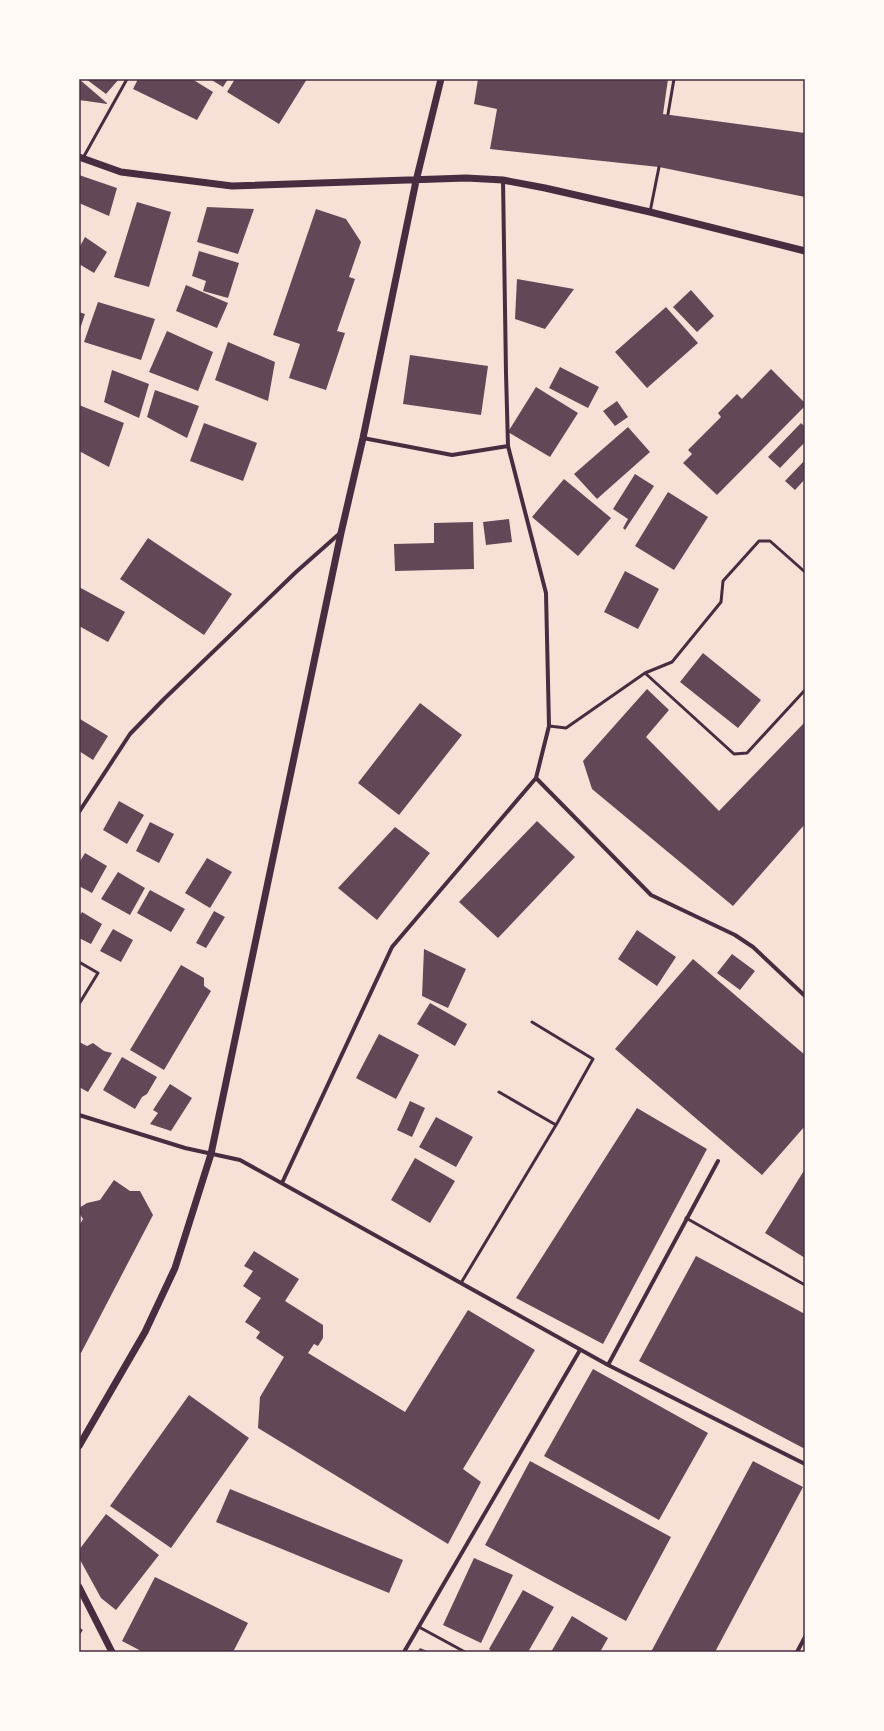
<svg xmlns="http://www.w3.org/2000/svg" width="884" height="1731" viewBox="0 0 884 1731" font-family="Inter,sans-serif">
	<style>
		.building { fill: #644757 }
		.lines { fill: none; stroke-linecap: round; stroke-linejoin: round }
		.service { stroke: #4a2c40; stroke-width: 3 }
		.minor { stroke: #4a2c40; stroke-width: 4 }
		.tertiary { stroke: #4a2c40; stroke-width: 7 }
		.neatline { fill: none; stroke: #4a2c40; stroke-width: 1.5 }
	</style>
	<rect width="100%" height="100%" fill="#f7e1d7"/>
	<path class="building" d="M 79,79 L 108,104 L 79,100 Z
		M 86,79 L 119,79 L 106,94 Z
		M 138,79 L 192,79 L 213,92 L 197,120 L 133,89 Z
		M 210,79 L 228,79 L 223,87 Z
		M 235,79 L 307,79 L 279,124 L 227,92 Z
		M 478,79 L 668,79 L 663,114 L 805,133 L 805,197 L 659,167 L 490,149 L 497,109 L 474,104 Z
		M 79,175 L 117,188 L 109,216 L 79,203 Z
		M 137,202 L 171,212 L 149,287 L 114,277 Z
		M 207,207 L 254,209 L 238,254 L 197,242 Z
		M 316,209 L 346,219 L 361,242 L 349,277 L 355,279 L 337,331 L 345,333 L 326,390 L 289,378 L 300,344 L 273,335 Z
		M 85,237 L 107,252 L 94,273 L 79,264 L 79,248 Z
		M 199,251 L 239,263 L 228,298 L 203,291 L 206,281 L 192,276 Z
		M 517,279 L 574,289 L 545,329 L 515,319 Z
		M 186,285 L 228,303 L 217,328 L 176,311 Z
		M 691,290 L 714,316 L 697,332 L 673,307 Z
		M 98,302 L 155,319 L 141,360 L 84,342 Z
		M 666,307 L 698,343 L 647,388 L 615,352 Z
		M 79,312 L 85,314 L 79,332 Z
		M 167,331 L 213,352 L 198,391 L 149,372 Z
		M 228,342 L 275,362 L 268,401 L 215,380 Z
		M 410,355 L 488,366 L 481,415 L 403,404 Z
		M 560,367 L 599,387 L 588,408 L 549,388 Z
		M 771,369 L 805,403 L 805,406 L 717,495 L 683,463 L 692,454 L 688,450 L 721,417 L 718,413 L 737,394 L 742,399 Z
		M 112,370 L 149,384 L 139,418 L 104,402 Z
		M 536,387 L 578,413 L 550,457 L 508,432 Z
		M 155,390 L 199,406 L 187,438 L 147,417 Z
		M 617,401 L 628,417 L 615,426 L 603,411 Z
		M 79,405 L 124,423 L 109,467 L 79,451 Z
		M 204,423 L 257,443 L 243,481 L 190,461 Z
		M 801,423 L 805,427 L 805,442 L 780,468 L 768,457 Z
		M 628,427 L 650,452 L 597,499 L 574,474 Z
		M 805,460 L 805,479 L 795,490 L 785,481 Z
		M 635,474 L 654,486 L 625,530 L 623,528 L 628,519 L 613,509 Z
		M 564,479 L 611,518 L 578,556 L 532,517 Z
		M 668,492 L 708,517 L 674,570 L 635,546 Z
		M 509,519 L 512,542 L 486,545 L 483,522 Z
		M 473,522 L 474,569 L 395,571 L 394,544 L 434,543 L 434,523 Z
		M 148,538 L 232,594 L 204,635 L 120,579 Z
		M 625,571 L 659,589 L 638,629 L 604,612 Z
		M 79,587 L 125,612 L 108,642 L 79,626 Z
		M 703,653 L 761,700 L 738,728 L 680,682 Z
		M 647,689 L 669,710 L 646,737 L 719,811 L 805,722 L 805,824 L 733,906 L 592,789 L 583,761 Z
		M 420,703 L 462,735 L 399,815 L 358,783 Z
		M 80,719 L 108,736 L 93,760 L 79,751 Z
		M 119,801 L 144,815 L 127,844 L 103,830 Z
		M 537,821 L 575,857 L 498,938 L 459,902 Z
		M 150,822 L 174,834 L 159,863 L 136,851 Z
		M 395,827 L 430,853 L 377,920 L 338,888 Z
		M 85,853 L 107,866 L 92,893 L 79,886 L 79,863 Z
		M 207,858 L 232,872 L 210,908 L 185,893 Z
		M 118,872 L 145,888 L 130,915 L 101,899 Z
		M 150,890 L 185,909 L 171,932 L 137,913 Z
		M 214,911 L 225,917 L 206,948 L 196,943 Z
		M 82,912 L 102,924 L 91,944 L 79,938 L 79,917 Z
		M 113,929 L 133,940 L 121,962 L 100,951 Z
		M 637,930 L 676,957 L 657,986 L 618,959 Z
		M 424,949 L 466,969 L 448,1008 L 422,996 Z
		M 732,954 L 755,971 L 740,990 L 717,973 Z
		M 693,959 L 805,1055 L 805,1126 L 762,1175 L 615,1049 Z
		M 181,965 L 204,978 L 204,986 L 211,991 L 164,1070 L 130,1050 Z
		M 430,1003 L 467,1024 L 455,1046 L 417,1024 Z
		M 379,1034 L 419,1055 L 396,1099 L 356,1078 Z
		M 79,1042 L 87,1046 L 93,1043 L 104,1051 L 112,1053 L 88,1092 L 79,1087 Z
		M 122,1057 L 157,1077 L 147,1094 L 142,1097 L 135,1109 L 103,1090 Z
		M 170,1084 L 192,1098 L 171,1131 L 150,1124 L 158,1113 L 153,1110 Z
		M 410,1101 L 425,1108 L 412,1137 L 397,1130 Z
		M 637,1108 L 707,1149 L 603,1344 L 516,1298 Z
		M 436,1117 L 473,1137 L 456,1167 L 419,1147 Z
		M 415,1158 L 455,1181 L 430,1223 L 391,1200 Z
		M 805,1169 L 805,1258 L 765,1233 Z
		M 114,1180 L 130,1191 L 140,1191 L 153,1215 L 81,1353 L 79,1352 L 79,1226 L 83,1219 L 79,1213 L 79,1208 L 87,1203 L 100,1200 Z
		M 254,1251 L 299,1279 L 285,1301 L 323,1325 L 323,1338 L 318,1346 L 314,1344 L 308,1353 L 405,1412 L 468,1310 L 535,1350 L 463,1469 L 481,1482 L 448,1544 L 258,1428 L 260,1397 L 284,1357 L 256,1338 L 260,1332 L 245,1322 L 261,1298 L 243,1286 L 253,1271 L 244,1266 Z
		M 696,1256 L 805,1314 L 805,1449 L 639,1361 Z
		M 593,1369 L 708,1433 L 659,1520 L 544,1456 Z
		M 189,1395 L 249,1438 L 171,1548 L 110,1506 Z
		M 530,1461 L 671,1537 L 626,1621 L 485,1545 Z
		M 753,1461 L 803,1487 L 715,1652 L 651,1652 Z
		M 230,1489 L 403,1560 L 389,1593 L 216,1522 Z
		M 106,1514 L 159,1555 L 116,1610 L 101,1598 L 79,1558 L 79,1550 Z
		M 474,1558 L 513,1575 L 481,1643 L 443,1625 Z
		M 155,1577 L 248,1623 L 233,1652 L 143,1652 L 122,1641 Z
		M 523,1590 L 554,1607 L 528,1652 L 493,1652 L 489,1649 Z
		M 572,1616 L 608,1638 L 600,1652 L 551,1652 Z
		M 79,1627 L 83,1630 L 79,1636 Z
		M 420,1648 L 430,1652 L 417,1652 Z"/>
	<g class="lines">
		<path class="service" d="M 668,114 L 674,79
			M 83,158 L 127,79
			M 650,212 L 659,167
			M 645,673 L 734,754 L 747,753 L 805,690
			M 549,726 L 566,728 L 645,673 L 672,662 L 721,602 L 723,581 L 759,541 L 770,541 L 805,572
			M 79,962 L 98,973 L 79,1004
			M 499,1092 L 556,1125
			M 686,1218 L 805,1285
			M 461,1283 L 556,1125 L 593,1059 L 532,1022
			M 419,1627 L 465,1652"/>
		<path class="minor" d="M 503,180 L 506,373 L 508,446 L 546,593 L 549,726 L 536,778 L 651,895 L 735,935 L 753,947 L 805,996
			M 363,438 L 452,455 L 508,446
			M 79,812 L 130,734 L 164,699 L 296,572 L 339,534
			M 79,1115 L 185,1148 L 240,1160 L 608,1365 L 805,1464
			M 282,1183 L 392,947 L 536,778
			M 608,1365 L 718,1161
			M 404,1652 L 580,1350
			M 797,1652 L 805,1637"/>
		<path class="tertiary" d="M 79,157 L 121,172 L 232,186 L 466,178 L 503,180 L 545,188 L 650,212 L 805,251
			M 79,1446 L 145,1332 L 175,1268 L 211,1154 L 341,533 L 363,438 L 416,181 L 441,79
			M 79,1587 L 112,1652"/>
	</g>
	<rect width="884" height="1731" fill="none" stroke="#fffaf5" stroke-width="160"/>
	<rect x="80" y="80" width="724" height="1571" class="neatline"/>
</svg>
